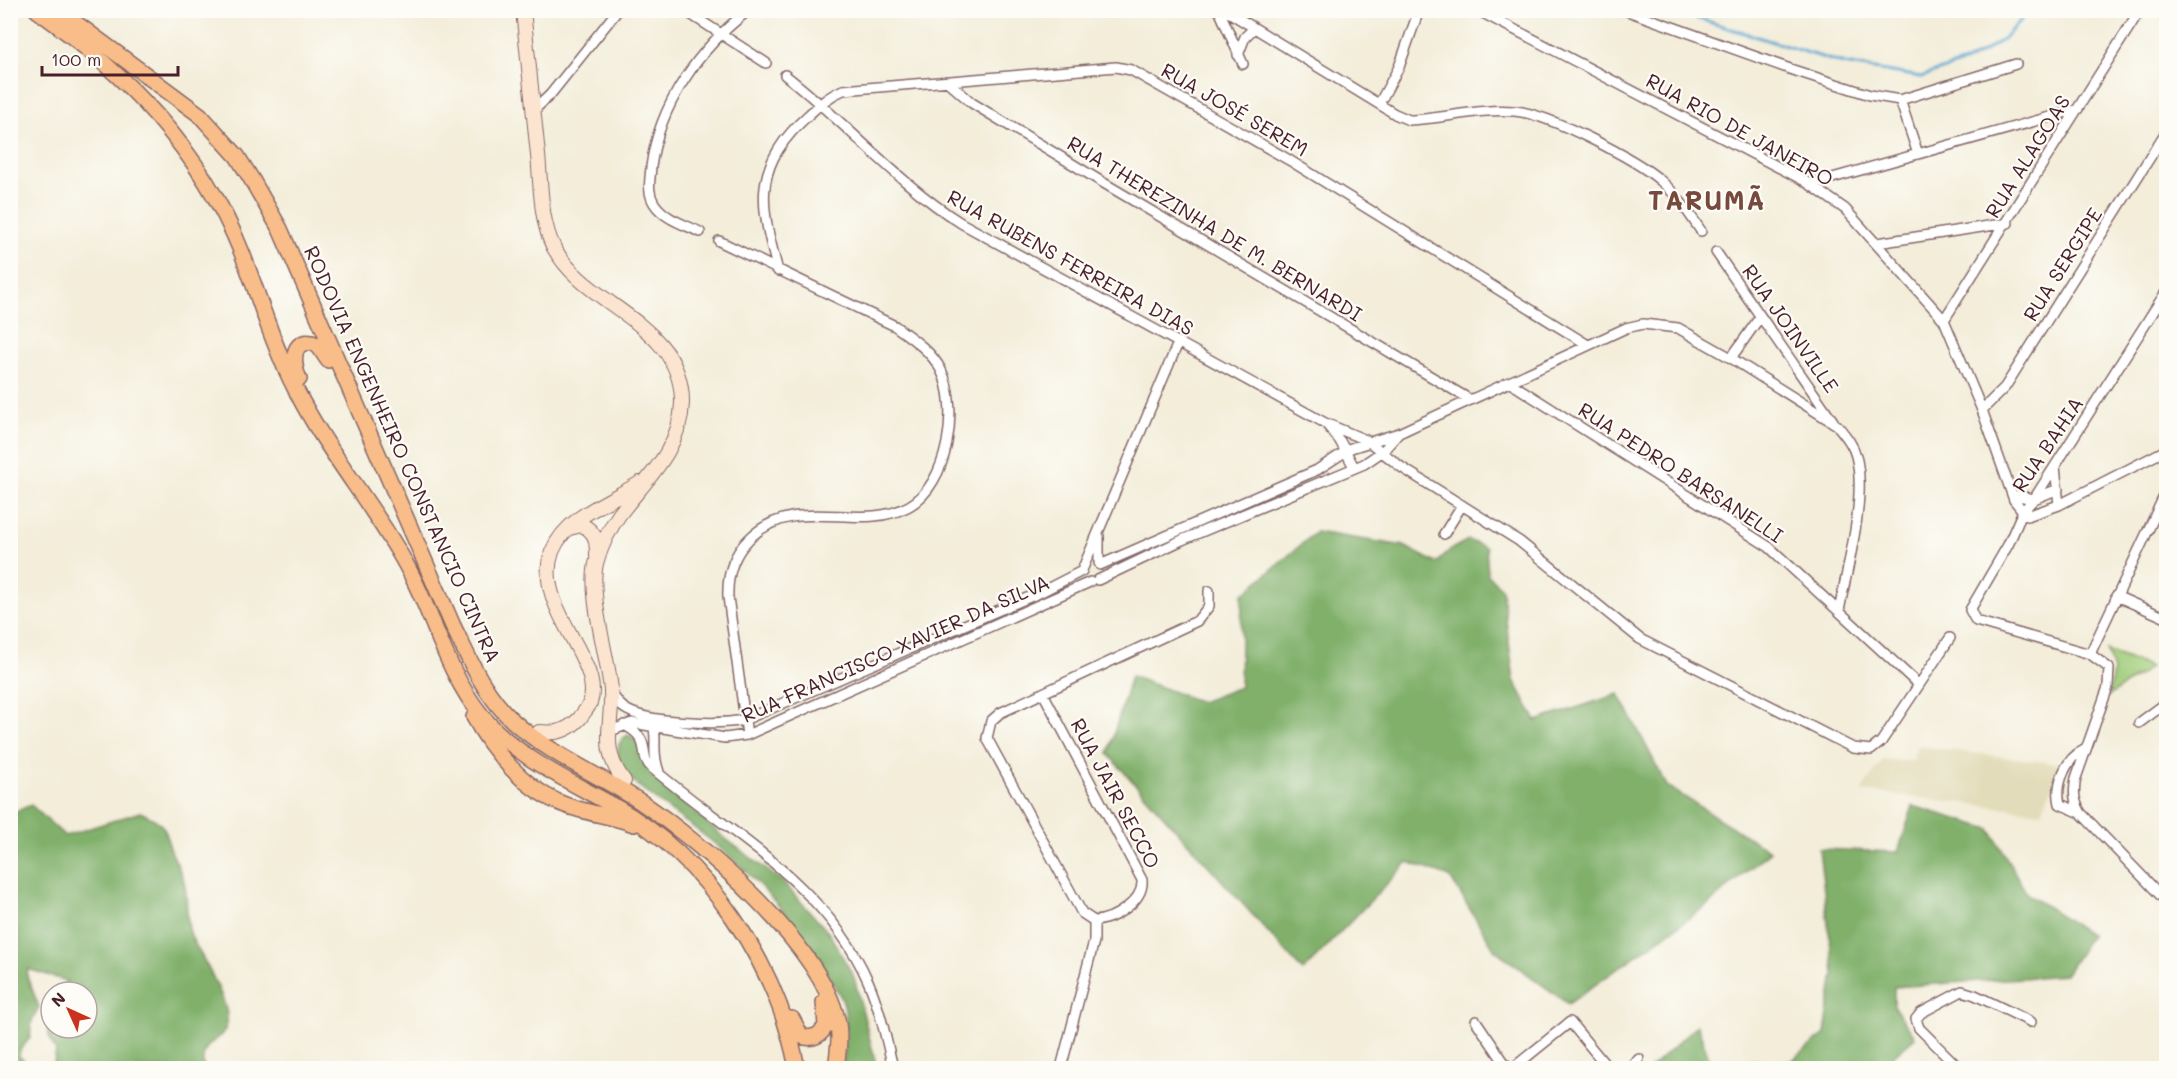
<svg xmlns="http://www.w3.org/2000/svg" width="2177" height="1079" viewBox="0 0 2177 1079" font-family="Mali,sans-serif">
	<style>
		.built { fill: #e3dcba }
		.green { fill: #a0cd7a; stroke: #757652; stroke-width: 1.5 }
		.forest { fill: #80b06a; stroke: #65684a; stroke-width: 1.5 }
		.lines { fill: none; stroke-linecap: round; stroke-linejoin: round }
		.stream { stroke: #56a4d0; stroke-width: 3 }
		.street-casing { stroke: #856768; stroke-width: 12 }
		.secondary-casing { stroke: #856768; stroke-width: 16 }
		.primary-casing { stroke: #856768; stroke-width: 18 }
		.street { stroke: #fff; stroke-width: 9 }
		.secondary { stroke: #fce5d0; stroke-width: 14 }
		.primary { stroke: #f8bd89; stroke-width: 15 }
		.labels { text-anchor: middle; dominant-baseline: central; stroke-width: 4.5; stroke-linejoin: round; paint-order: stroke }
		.street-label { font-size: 20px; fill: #4a1f2b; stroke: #fdfcf7 }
		.district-label { font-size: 26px; font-weight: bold; letter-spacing: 1.5px; fill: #78493d; stroke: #fdfcf7 }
	</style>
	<rect width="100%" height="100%" fill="#fdfcf7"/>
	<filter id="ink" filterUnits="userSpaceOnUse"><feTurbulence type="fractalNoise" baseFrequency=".0167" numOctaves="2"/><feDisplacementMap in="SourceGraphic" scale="12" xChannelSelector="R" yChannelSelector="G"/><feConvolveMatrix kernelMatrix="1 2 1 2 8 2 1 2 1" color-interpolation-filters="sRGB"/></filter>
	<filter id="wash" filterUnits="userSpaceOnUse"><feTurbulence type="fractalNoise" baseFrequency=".008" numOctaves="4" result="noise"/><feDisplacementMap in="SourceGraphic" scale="24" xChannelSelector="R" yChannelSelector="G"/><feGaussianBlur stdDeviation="1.35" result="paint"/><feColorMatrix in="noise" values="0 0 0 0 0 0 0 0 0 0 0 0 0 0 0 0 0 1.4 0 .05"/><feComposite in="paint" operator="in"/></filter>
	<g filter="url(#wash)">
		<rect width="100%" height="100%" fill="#f3edd9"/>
		<path class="built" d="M 1917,746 L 2062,764 L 2042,812 L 1861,791 L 1883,760 L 1913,761 Z"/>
		<path class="green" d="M 2107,651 L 2150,667 L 2109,696 L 2113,671 Z"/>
		<path class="forest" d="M 1316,532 L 1404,546 L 1436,563 L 1453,548 L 1468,540 L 1486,547 L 1488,575 L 1502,589 L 1514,680 L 1536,721 L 1619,694 L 1667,786 L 1770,851 L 1709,904 L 1568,1004 L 1495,950 L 1450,877 L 1408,862 L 1303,971 L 1108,754 L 1131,676 L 1201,702 L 1240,687 L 1242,595 Z
			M 628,735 C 643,741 643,760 651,773 L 722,836 L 783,882 L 829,933 L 854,977 L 877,1068 L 843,1068 C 845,1047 848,1026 844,1005 C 842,996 835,988 831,980 C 803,928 756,877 709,839 C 685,820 645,795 626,774 C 617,764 613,741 628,735 Z
			M 31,805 L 65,836 L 140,812 C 149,816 161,821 165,831 C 168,836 168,843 170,848 C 175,862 183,872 185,886 C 188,903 185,925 193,940 C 203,960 231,1003 227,1024 C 225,1041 197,1041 204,1068 L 53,1068 L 57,1066 L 54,1062 L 56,1051 C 47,1037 43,1013 51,997 L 51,1028 L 87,1028 L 87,992 L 54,992 L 67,981 L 28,969 L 27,976 L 39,1007 L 32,1020 L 30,1038 L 20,1050 L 19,1056 L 25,1061 L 25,1068 L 11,1068 L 11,956 L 20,944 L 11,926 L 11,813 Z
			M 1913,806 L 1990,829 L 2027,894 L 2091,935 L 2065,975 L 1894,987 L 1894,1007 L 1915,1037 L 1879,1068 L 1651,1068 L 1697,1025 L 1710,1060 L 1791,1061 L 1825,1034 L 1834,973 L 1819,849 L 1898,852 Z"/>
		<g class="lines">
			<path class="stream" d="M 1671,10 L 1844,64 L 1921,77 L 1968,61 L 2002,40 L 2030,10"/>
		</g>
	</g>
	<g filter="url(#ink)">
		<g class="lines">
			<defs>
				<path id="street" d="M 684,10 L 766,63
					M 1219,10 L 1243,64
					M 1225,10 L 1395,114 L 1409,120 C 1443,119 1479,108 1514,111 C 1547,113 1636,159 1661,181 C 1677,195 1689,213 1701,231
					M 1477,10 L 1805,181 L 1845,209 L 1944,320 L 1982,410 L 2014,500 L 2027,516 L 2059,505 L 2166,450
					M 1625,10 L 1790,69 L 1870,95 L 1900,100 L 2016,64
					M 2161,10 L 2166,19
					M 1238,55 L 1245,37 L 1253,29
					M 785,75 C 846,122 896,182 961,223 L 1325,423 L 1368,441 L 1401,467 L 1519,541 L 1640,639 L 1853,748 L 1871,750 L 1881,742 L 1919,685 L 1769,547 L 1509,382
					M 947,81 L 972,103 L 1102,182 L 1469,399
					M 1900,100 L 1918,154
					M 1379,104 L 1399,67 L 1419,10
					M 534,110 L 550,95 L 618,10
					M 1811,184 L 2078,109
					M 700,232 C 684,224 664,219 654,203 C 647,192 650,180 651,167 C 659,105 699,48 749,10
					M 719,241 L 895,326 C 913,339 931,351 941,370 C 960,407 948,485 909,506 C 859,534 796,492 749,539 C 733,555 727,574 728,597 L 747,735
					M 1877,243 L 2008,223
					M 1716,252 L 1833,421
					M 778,271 C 762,210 751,172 799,124 C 813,111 824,98 843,90 L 1116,67 L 1131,70 L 1289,160 L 1588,345
					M 2166,292 L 2034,499 L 2023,511 L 2008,545 L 1970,610 L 1976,621 L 2090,654 L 2109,668 L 2108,687 L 2076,778 C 2073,792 2074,801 2081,813 L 2166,901
					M 1944,320 L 2140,10
					M 1731,358 L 1760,317
					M 1982,410 L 2005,387 L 2166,132
					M 1327,425 L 1340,441 L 1354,467
					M 2055,467 L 2059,505
					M 2013,495 L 2034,499 L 2058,489
					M 1444,534 L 1462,505
					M 1099,563 L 1099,536
					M 1100,565 L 1317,470 L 1351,448 L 1399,433 L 1626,328 L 1643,324 L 1678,328 L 1731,358 L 1837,425 C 1845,435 1853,444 1856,456 C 1867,498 1847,568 1839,611
					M 1083,568 L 1178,343
					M 1098,580 L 1182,540 L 1364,464 L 1383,451 L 1398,434
					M 2116,596 L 2166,618
					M 2090,654 L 2166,492
					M 1919,685 L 1950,638
					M 1043,693 L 1142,880 C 1144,901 1114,920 1094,921
					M 612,694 C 615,698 619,705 624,708 C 644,723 719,725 744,720 L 1041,592 L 1082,571
					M 653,723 C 658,742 651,750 659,772
					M 2139,723 L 2166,703
					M 624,725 C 654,740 637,755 652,768 C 730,834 825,883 868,981 C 880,1009 886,1038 893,1068
					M 607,732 L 632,723 L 725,738 L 747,735 L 1090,582
					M 2081,813 L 2060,804 C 2055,784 2066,758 2084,750
					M 1094,921 L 1082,913 L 987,738 L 991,721 L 1000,713 L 1197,621 L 1209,606 L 1209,591
					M 1476,1021 L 1508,1068
					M 1061,1068 L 1094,941 L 1094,921
					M 1513,1068 L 1570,1022 L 1608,1068
					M 1629,1068 L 1639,1059
					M 1959,1068 L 1919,1028 L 1916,1019 L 1921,1013 L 1962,991 L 1975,995 L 2031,1022"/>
				<path id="secondary" d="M 523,10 C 528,59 533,107 538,155 C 541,185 540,221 554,248 C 587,308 683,323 682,403 C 681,450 644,481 619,515 C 610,528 602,545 597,560 C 587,592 608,656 611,690 C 613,727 599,747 624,781
					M 569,528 L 582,525 C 597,532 597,543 597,557
					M 539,732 C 556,734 568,731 580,718 C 583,713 588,708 590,703 C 605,662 532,606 552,552 C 566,516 610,502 640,483"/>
				<path id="primary" d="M 37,10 C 127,75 200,148 242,253 C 260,299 273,346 296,390 C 328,454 377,509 410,572 C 435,620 447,673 482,716 C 517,758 568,780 614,806 C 708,859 777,964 797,1068
					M 58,10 L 200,115 L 237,156 L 252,180 L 280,229 L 453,626 C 470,661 485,696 514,722 C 551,755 599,775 641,802 C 703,844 819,944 837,1019 C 841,1034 838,1053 836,1068
					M 299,379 C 291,362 292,334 318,345 L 328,360
					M 474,717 C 492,750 523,787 558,802 C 582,813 610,815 634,824
					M 792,1019 L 801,1036 C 812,1040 821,1036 826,1025 L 824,1002"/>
			</defs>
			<use href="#street" class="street-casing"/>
			<use href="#secondary" class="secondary-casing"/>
			<use href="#primary" class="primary-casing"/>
			<use href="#street" class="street"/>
			<use href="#secondary" class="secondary"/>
			<use href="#primary" class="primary"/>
		</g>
	</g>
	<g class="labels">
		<g class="street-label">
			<text transform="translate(1235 109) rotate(30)">RUA JOSÉ SEREM</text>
			<text transform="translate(1740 129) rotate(29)">RUA RIO DE JANEIRO</text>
			<text transform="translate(2027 156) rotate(-58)">RUA ALAGOAS</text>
			<text transform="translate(1215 228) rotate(31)">RUA THEREZINHA DE M. BERNARDI</text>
			<text transform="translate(1071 262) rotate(29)">RUA RUBENS FERREIRA DIAS</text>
			<text transform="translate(2062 264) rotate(-58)">RUA SERGIPE</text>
			<text transform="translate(1791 328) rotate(55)">RUA JOINVILLE</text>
			<text transform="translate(2047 444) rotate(-56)">RUA BAHIA</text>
			<text transform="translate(403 454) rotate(66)">RODOVIA ENGENHEIRO CONSTANCIO CINTRA</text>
			<text transform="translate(1681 472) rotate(33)">RUA PEDRO BARSANELLI</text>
			<text transform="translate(895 648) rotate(-24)">RUA FRANCISCO XAVIER DA SILVA</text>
			<text transform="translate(1116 793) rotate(62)">RUA JAIR SECCO</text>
		</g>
		<g class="district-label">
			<text x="1707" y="200">TARUMÃ</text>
		</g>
	</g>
	<rect width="2177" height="1079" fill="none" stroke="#fdfcf7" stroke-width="36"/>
	<g transform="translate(69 1010) rotate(315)"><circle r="28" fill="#fdfcf7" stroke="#b5a4a5" stroke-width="1.5"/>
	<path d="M0-4.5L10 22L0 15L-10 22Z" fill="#c8321e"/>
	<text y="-9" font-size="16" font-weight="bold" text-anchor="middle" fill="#4a1f2b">N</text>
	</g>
	<path d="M42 66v9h136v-9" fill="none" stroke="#4a1f2b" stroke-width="3"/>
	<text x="51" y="66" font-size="18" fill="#4a1f2b" stroke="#fdfcf7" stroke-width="4.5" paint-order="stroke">100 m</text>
</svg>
